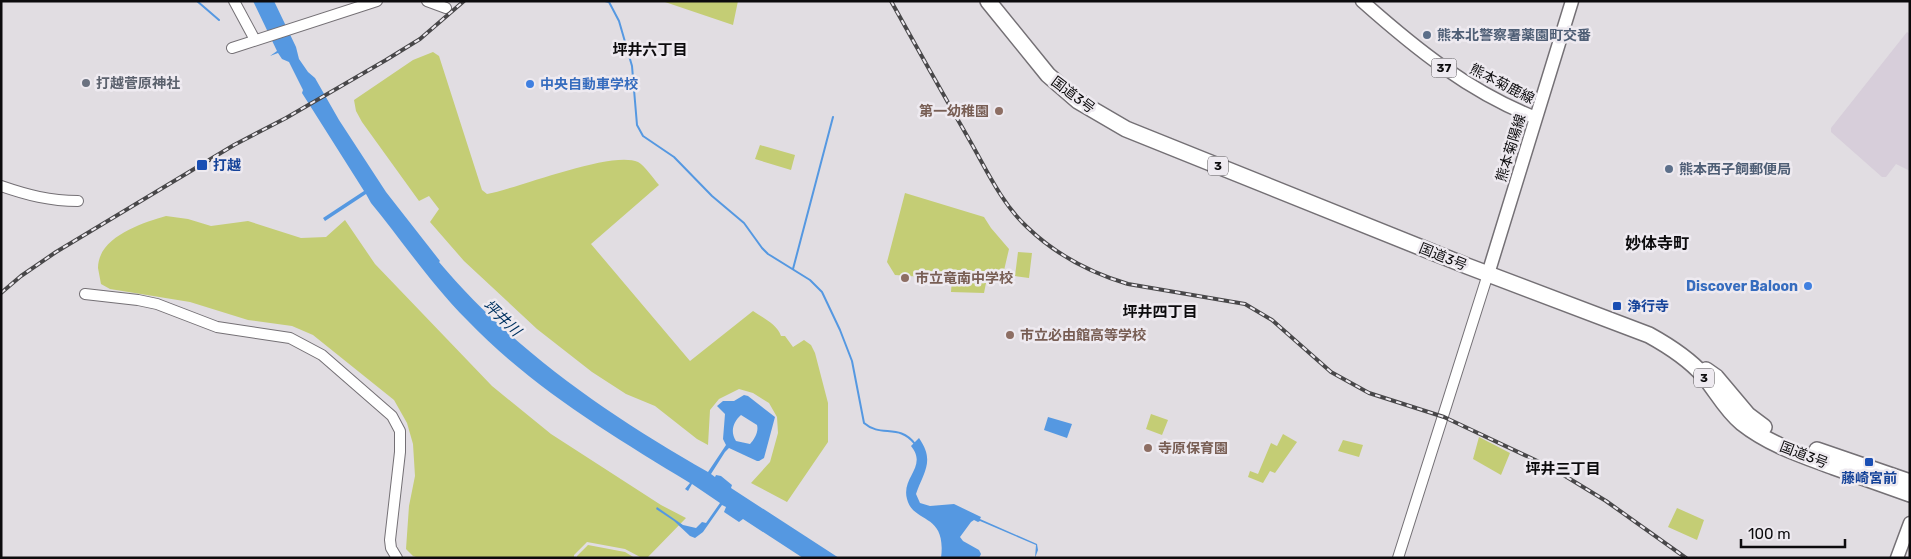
<svg xmlns="http://www.w3.org/2000/svg" width="1911" height="559" viewBox="0 0 1911 559" font-family="Rubik,'Noto Sans JP',sans-serif">
	<style>
		.built { fill: #d7ceda }
		.green { fill: #c4cd75 }
		.water { fill: #5598e1; fill-rule: evenodd }
		.lines { fill: none; stroke-linecap: round; stroke-linejoin: round }
		.stream { stroke: #5598e1; stroke-width: 2 }
		.minor-casing { stroke: #747075; stroke-width: 12 }
		.major-casing { stroke: #747075; stroke-width: 15 }
		.highway-casing { stroke: #747075; stroke-width: 18 }
		.minor { stroke: #fff; stroke-width: 10 }
		.major { stroke: #fff; stroke-width: 12 }
		.highway { stroke: #fff; stroke-width: 15 }
		.rail-casing { stroke: #484749; stroke-width: 4 }
		.rail { stroke: #eeeaf0; stroke-width: 2; stroke-dasharray: 5.5; stroke-linecap: butt }
		.service-dot { fill: #5c6f8a; stroke: #eeeaf0; stroke-width: 2 }
		.worship-dot { fill: #6b7280; stroke: #eeeaf0; stroke-width: 2 }
		.shop-dot { fill: #3f7fe0; stroke: #eeeaf0; stroke-width: 2 }
		.education-dot { fill: #8d6e63; stroke: #eeeaf0; stroke-width: 2 }
		.transit-dot { fill: #1a4fb4; stroke: #eeeaf0; stroke-width: 2 }
		.labels { text-anchor: middle; dominant-baseline: central; stroke-width: 5; stroke-linejoin: round; paint-order: stroke }
		.shield { fill: #eeeaf0; stroke: #504e51; stroke-width: 1 }
		.shield-label { font-size: 12px; font-weight: bold; fill: #0c0b0d }
		.service-label { font-size: 14px; font-weight: bold; fill: #4e5e75; stroke: #eeeaf0; text-anchor: start }
		.worship-label { font-size: 14px; font-weight: bold; fill: #5b616d; stroke: #eeeaf0; text-anchor: start }
		.shop-label { font-size: 14px; font-weight: bold; fill: #366cbe; stroke: #eeeaf0; text-anchor: start }
		.street-label { font-size: 14px; fill: #0c0b0d; stroke: #eeeaf0 }
		.education-label { font-size: 14px; font-weight: bold; fill: #785e54; stroke: #eeeaf0; text-anchor: start }
		.transit-label { font-size: 14px; font-weight: bold; fill: #164399; stroke: #eeeaf0; text-anchor: start }
		.neighbourhood-label { font-size: 15px; font-weight: bold; fill: #0c0b0d; stroke: #eeeaf0 }
		.water-label { font-size: 15px; font-style: italic; fill: #003260; stroke: #eeeaf0 }
		.quarter-label { font-size: 16px; font-weight: bold; fill: #0c0b0d; stroke: #eeeaf0 }
	</style>
	<rect width="100%" height="100%" fill="#e1dde2"/>
	<path class="built" d="M 1907,32 L 1910,34 L 1910,171 L 1896,164 L 1886,177 L 1882,177 L 1831,132 L 1831,128 Z"/>
	<path class="green" d="M 662,1 L 738,1 L 733,25 Z
		M 433,52 L 439,56 L 482,190 L 487,194 C 519,188 612,150 638,162 C 645,166 653,178 659,185 L 591,244 L 690,361 L 753,311 C 763,318 777,324 781,336 L 785,336 L 793,347 L 804,340 L 811,345 L 815,353 L 828,403 L 828,442 L 787,502 L 751,483 L 770,462 L 778,433 L 777,417 L 769,403 L 753,393 L 739,389 L 719,399 L 710,410 L 708,445 L 697,439 L 655,406 L 626,394 L 592,372 L 537,329 L 464,261 L 430,222 L 439,209 L 429,196 L 419,201 L 362,122 L 356,111 L 354,100 L 413,60 Z
		M 760,145 L 795,155 L 791,170 L 755,159 Z
		M 905,193 L 984,217 L 991,228 L 1009,249 L 1002,279 L 987,278 L 984,293 L 951,292 L 952,279 L 895,275 L 887,262 Z
		M 166,216 L 188,219 L 211,226 L 248,221 L 301,238 L 326,237 L 345,220 L 375,264 L 492,386 L 551,434 L 661,505 L 686,518 L 647,558 L 642,558 L 625,549 L 587,542 L 574,555 L 574,558 L 419,558 L 413,556 L 406,549 L 409,506 L 415,476 L 413,444 L 407,423 L 394,400 L 313,335 L 292,326 L 248,320 L 190,302 L 110,289 L 101,284 C 100,279 99,273 98,268 C 98,237 142,223 166,216 Z
		M 1018,252 L 1032,253 L 1029,278 L 1015,276 Z
		M 1151,414 L 1168,420 L 1162,435 L 1146,429 Z
		M 1283,434 L 1297,442 L 1275,473 L 1270,471 L 1263,483 L 1248,477 L 1250,471 L 1258,474 L 1271,443 L 1277,446 Z
		M 1479,437 L 1510,453 L 1501,475 L 1473,459 Z
		M 1343,440 L 1363,445 L 1359,457 L 1338,451 Z
		M 1677,508 L 1704,520 L 1697,540 L 1668,527 Z
		M 588,545 L 625,552 L 635,558 L 577,558 L 577,556 Z"/>
	<path class="water" d="M 253,1 L 274,1 L 296,47 L 299,59 L 308,72 L 315,78 L 339,120 L 386,192 L 440,261 L 439,262 C 511,348 609,416 708,472 L 726,445 L 723,439 L 725,414 L 717,406 L 723,401 L 734,401 L 744,395 L 748,396 L 775,417 L 764,458 L 759,461 L 757,461 L 729,448 L 725,452 L 711,474 L 715,477 L 716,475 L 721,476 L 732,485 L 731,488 L 839,558 L 803,558 L 743,519 L 739,522 L 724,512 L 726,507 L 722,505 L 703,532 L 695,538 L 690,536 L 674,521 L 656,509 L 657,507 L 683,525 L 696,528 L 702,522 L 706,523 L 720,503 L 692,484 L 688,491 L 685,489 L 690,483 C 611,435 531,387 467,320 C 431,284 403,242 371,203 L 366,194 L 325,221 L 323,218 L 364,191 L 302,93 L 303,90 L 289,62 L 282,59 L 278,53 L 270,56 L 277,51 ZM 741,415 L 757,425 C 759,432 754,440 750,444 L 736,441 C 730,432 733,422 741,415 Z
		M 1048,417 L 1072,424 L 1067,438 L 1044,430 Z
		M 919,438 C 935,461 924,471 916,494 L 920,503 L 930,506 L 954,504 L 981,517 L 980,519 L 1037,544 L 1038,550 L 1035,558 L 1036,545 L 980,521 L 978,522 L 974,520 L 971,522 L 960,537 L 963,541 L 979,550 L 981,554 L 979,558 L 941,558 C 947,512 913,524 907,499 C 901,477 928,467 911,446 Z"/>
	<g class="lines">
		<path class="stream" d="M 197,1 L 219,20
			M 605,1 L 609,2 L 619,21 L 632,66 L 637,125 L 643,136 L 674,157 L 712,196 L 744,223 L 762,248 L 768,254 L 810,280 L 822,292 L 840,330 L 852,361 L 864,423 C 881,438 899,423 915,444
			M 793,269 L 833,117"/>
		<defs>
			<path id="minor" d="M 234,1 L 255,40
				M 427,1 L 446,8
				M 232,48 L 377,1
				M 1,186 C 27,195 50,201 78,201
				M 85,294 L 138,300 L 157,304 L 217,327 L 290,338 L 322,355 L 392,416 L 400,431 L 400,452 L 390,540 L 391,548 L 397,558
				M 1398,558 L 1488,274"/>
			<path id="major" d="M 1362,1 C 1415,48 1469,92 1536,118
				M 1488,274 L 1572,1
				M 1897,558 L 1910,523"/>
			<path id="highway" d="M 988,1 L 1048,75 L 1078,101 L 1126,129 L 1467,266 L 1649,335 C 1669,346 1689,359 1704,376 C 1717,392 1726,410 1742,423 C 1770,445 1802,455 1834,467 C 1859,476 1885,485 1910,494
				M 1706,370 L 1716,377 L 1748,415 L 1764,427
				M 1817,450 L 1910,482"/>
		</defs>
		<use href="#minor" class="minor-casing"/>
		<use href="#major" class="major-casing"/>
		<use href="#highway" class="highway-casing"/>
		<use href="#minor" class="minor"/>
		<use href="#major" class="major"/>
		<use href="#highway" class="highway"/>
		<defs>
			<path id="rail" d="M 891,1 C 917,48 943,94 970,141 C 986,169 1002,204 1027,227 C 1055,254 1091,273 1128,284 L 1245,304 L 1272,320 L 1331,372 L 1369,393 L 1444,417 L 1552,468 L 1606,501 L 1686,558
				M 1,293 L 21,276 L 56,252 L 234,145 L 286,118 L 386,60 L 420,39 L 464,1"/>
		</defs>
		<use href="#rail" class="rail-casing"/>
		<use href="#rail" class="rail"/>
	</g>
	<g class="service-dot">
		<circle cx="1427" cy="35" r="5"/>
		<circle cx="1669" cy="169" r="5"/>
	</g>
	<circle class="worship-dot" cx="86" cy="83" r="5"/>
	<g class="shop-dot">
		<circle cx="530" cy="84" r="5"/>
		<circle cx="1808" cy="286" r="5"/>
	</g>
	<g class="education-dot">
		<circle cx="999" cy="111" r="5"/>
		<circle cx="905" cy="278" r="5"/>
		<circle cx="1010" cy="335" r="5"/>
		<circle cx="1148" cy="448" r="5"/>
	</g>
	<g class="transit-dot">
		<rect x="196" y="159" width="12" height="12" rx="2.5"/>
		<rect x="1612" y="301" width="10" height="10" rx="2.5"/>
		<rect x="1864" y="457" width="10" height="10" rx="2.5"/>
	</g>
	<g class="labels">
		<g class="shield">
			<rect x="1431.5" y="58.5" width="25" height="19" rx="4"/>
			<rect x="1208" y="156.5" width="20" height="19" rx="4"/>
			<rect x="1694" y="368.5" width="20" height="19" rx="4"/>
		</g>
		<g class="shield-label">
			<text x="1444" y="68">37</text>
			<text x="1218" y="166">3</text>
			<text x="1704" y="378">3</text>
		</g>
		<g class="service-label">
			<text x="1437" y="35">熊本北警察署薬園町交番</text>
			<text x="1679" y="169">熊本西子飼郵便局</text>
		</g>
		<g class="worship-label">
			<text x="96" y="83">打越菅原神社</text>
		</g>
		<g class="shop-label">
			<text x="540" y="84">中央自動車学校</text>
			<text x="1798" y="286" text-anchor="end">Discover Baloon</text>
		</g>
		<g class="street-label">
			<text transform="translate(1502 84) rotate(27)">熊本菊鹿線</text>
			<text transform="translate(1073 95) rotate(37)">国道3号</text>
			<text transform="translate(1511 148) rotate(-73)">熊本菊陽線</text>
			<text transform="translate(1443 257) rotate(22)">国道3号</text>
			<text transform="translate(1804 455) rotate(21)">国道3号</text>
		</g>
		<g class="education-label">
			<text x="989" y="111" text-anchor="end">第一幼稚園</text>
			<text x="915" y="278">市立竜南中学校</text>
			<text x="1020" y="335">市立必由館高等学校</text>
			<text x="1158" y="448">寺原保育園</text>
		</g>
		<g class="transit-label">
			<text x="213" y="165">打越</text>
			<text x="1627" y="306">浄行寺</text>
			<text x="1869" y="478" text-anchor="middle">藤崎宮前</text>
		</g>
		<g class="neighbourhood-label">
			<text x="650" y="50">坪井六丁目</text>
			<text x="1160" y="312">坪井四丁目</text>
			<text x="1563" y="469">坪井三丁目</text>
		</g>
		<g class="water-label">
			<text transform="translate(502 318) rotate(43)">坪井川</text>
		</g>
		<g class="quarter-label">
			<text x="1657" y="243">妙体寺町</text>
		</g>
	</g>
	<rect width="1911" height="559" fill="none" stroke="#0c0b0d" stroke-width="5"/>
	<path d="M1741 539v8h104v-8" fill="none" stroke="#0c0b0d" stroke-width="2.5"/>
	<text x="1748" y="539" font-size="15" fill="#0c0b0d" stroke="#eeeaf0" stroke-width="4" paint-order="stroke">100 m</text>
</svg>
